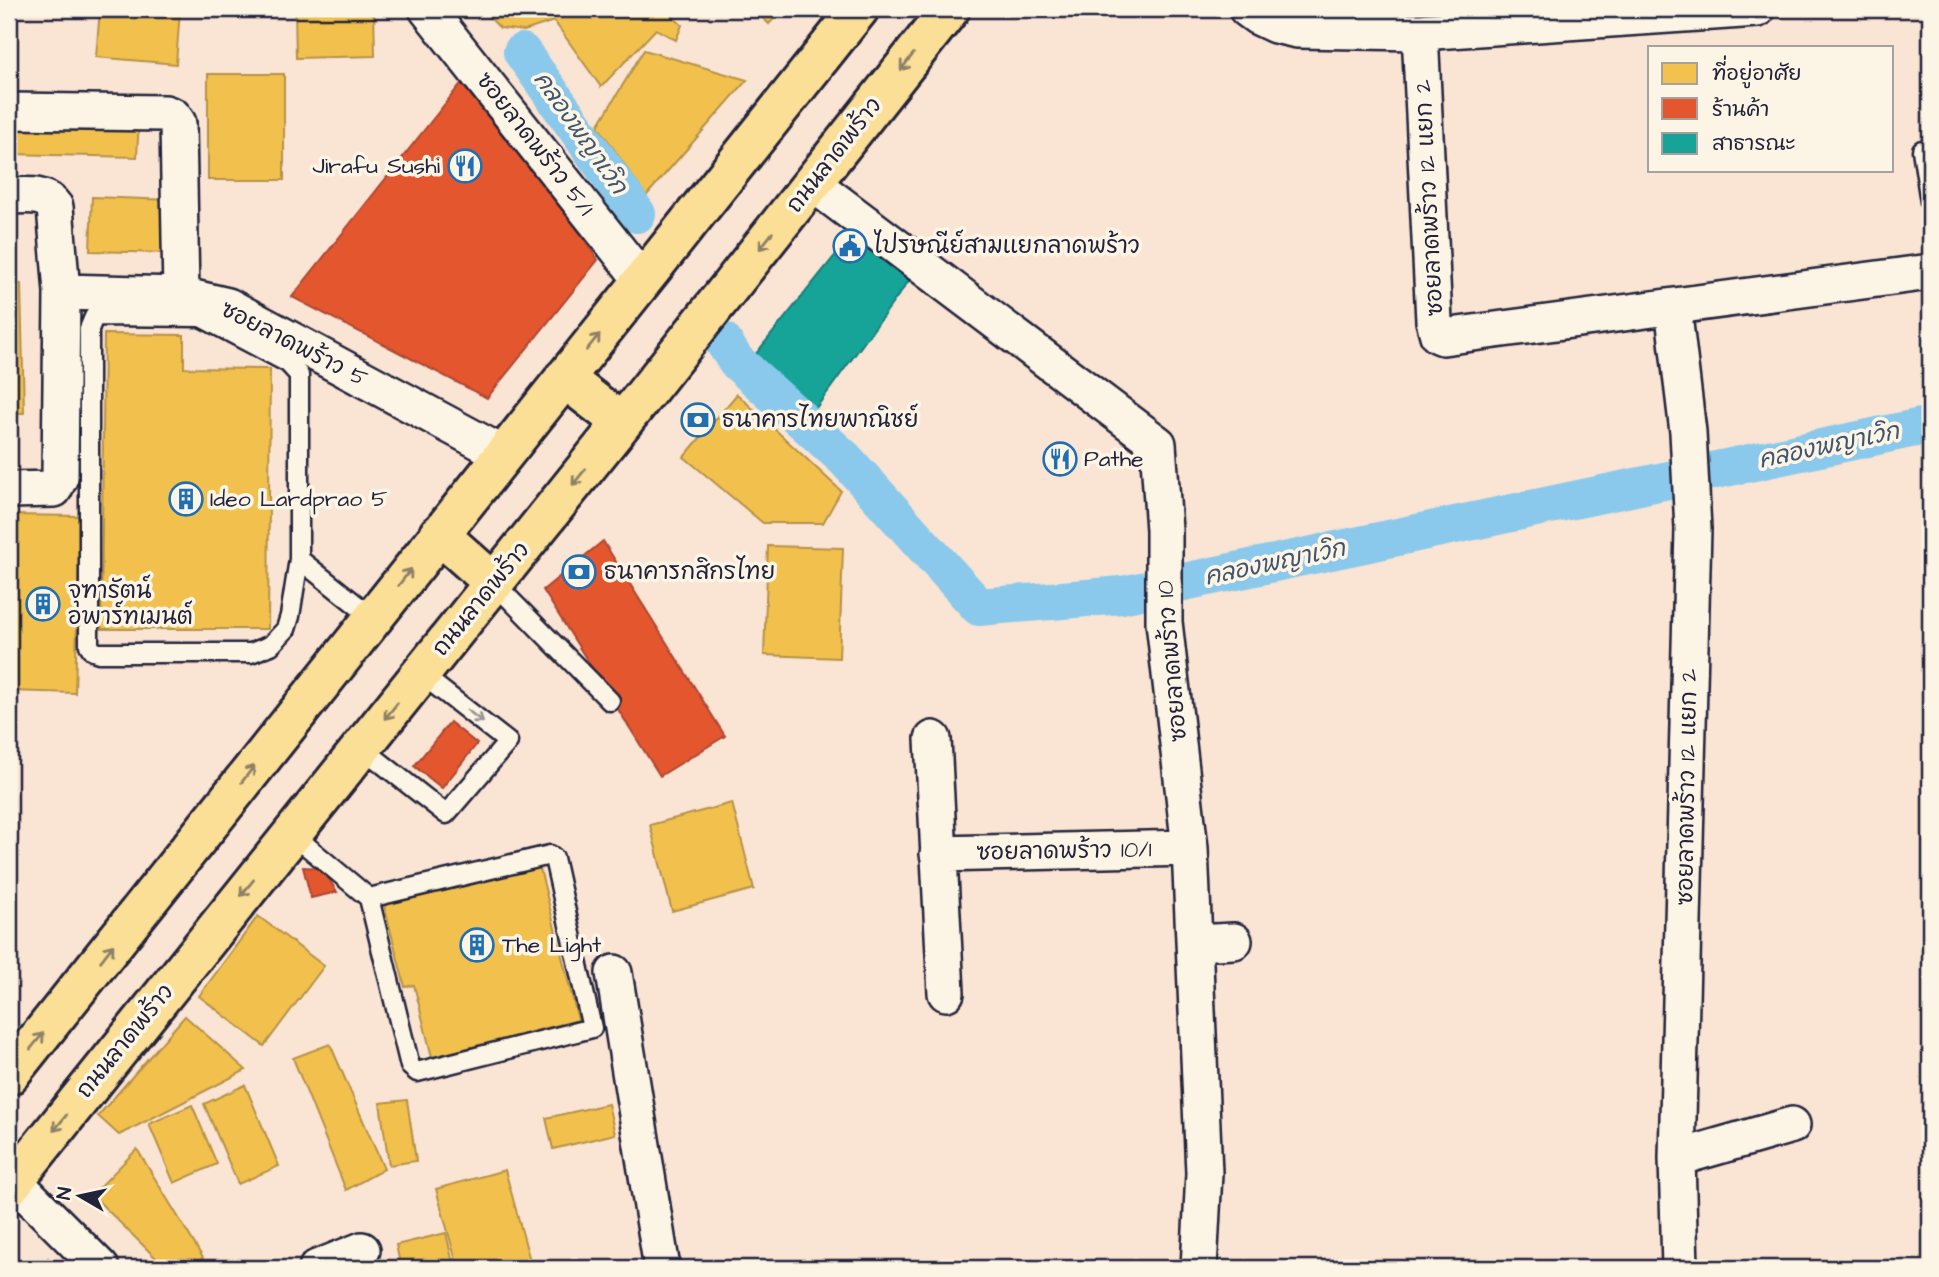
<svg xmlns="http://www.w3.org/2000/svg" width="1939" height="1277" viewBox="0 0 1939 1277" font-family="'Architects Daughter','Playpen Sans Thai',sans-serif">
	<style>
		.homes { fill: #f2c14e; stroke: #b49148; stroke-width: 2 }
		.shops { fill: #e4572e; stroke: #aa4732; stroke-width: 2 }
		.public { fill: #17a398; stroke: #1a7c7c; stroke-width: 2 }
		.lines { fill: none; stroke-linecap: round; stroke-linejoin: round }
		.canal { stroke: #8ac9eb; stroke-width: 38 }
		.lane-casing { stroke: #22223b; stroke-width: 23 }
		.street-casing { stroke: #22223b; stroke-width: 40 }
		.primary-casing { stroke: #22223b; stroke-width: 44 }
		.lane { stroke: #fcf5e5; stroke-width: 18 }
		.street { stroke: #fcf5e5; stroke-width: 35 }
		.primary { stroke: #fbdf96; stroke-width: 38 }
		.oneway { stroke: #8e8068 }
		.oneway2 { stroke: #9a9698 }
		.labels { text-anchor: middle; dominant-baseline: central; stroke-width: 7; stroke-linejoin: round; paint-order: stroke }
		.street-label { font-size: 23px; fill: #22223b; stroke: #fcf5e5 }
		.poi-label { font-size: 23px; fill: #22223b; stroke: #fcf5e5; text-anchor: start }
		.water-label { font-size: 24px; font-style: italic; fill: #415470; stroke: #fcf5e5 }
	</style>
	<rect width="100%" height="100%" fill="#fae4d4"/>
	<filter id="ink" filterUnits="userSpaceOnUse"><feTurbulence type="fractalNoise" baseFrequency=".0143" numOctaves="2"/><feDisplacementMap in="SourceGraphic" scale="14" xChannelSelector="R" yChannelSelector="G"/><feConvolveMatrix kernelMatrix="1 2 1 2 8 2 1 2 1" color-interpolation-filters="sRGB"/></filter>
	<g filter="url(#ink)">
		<path class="homes" d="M 100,9 L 180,9 L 176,64 L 96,57 Z
			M 295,9 L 374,9 L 375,56 L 296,58 Z
			M 481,9 L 664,9 L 682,25 L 676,40 L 656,29 L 601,87 L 554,21 L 524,31 L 500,28 Z
			M 753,9 L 783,9 L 769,24 Z
			M 644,50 L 747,80 L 646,196 L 598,126 Z
			M 208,74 L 284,74 L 284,180 L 208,180 Z
			M 9,117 L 139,119 L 137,157 L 9,154 Z
			M 92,197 L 170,200 L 168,253 L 90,251 Z
			M 9,214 L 17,214 L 16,267 L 9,267 Z
			M 9,284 L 21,284 L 24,413 L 9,413 Z
			M 104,334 L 184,335 L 184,368 L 270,369 L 268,629 L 101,629 Z
			M 737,394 L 841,491 L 823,523 L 763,523 L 684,457 Z
			M 9,515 L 80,516 L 75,693 L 9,691 Z
			M 768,546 L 843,548 L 839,658 L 764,655 Z
			M 732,803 L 754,889 L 672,911 L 650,825 Z
			M 539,865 L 578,1020 L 432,1057 L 414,985 L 405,987 L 384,905 Z
			M 258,916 L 324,966 L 264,1046 L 199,996 Z
			M 185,1016 L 246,1070 L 119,1135 L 98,1116 Z
			M 330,1044 L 384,1169 L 346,1190 L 293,1058 Z
			M 245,1085 L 279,1166 L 238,1184 L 204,1104 Z
			M 407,1100 L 416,1161 L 389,1165 L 380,1103 Z
			M 608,1104 L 615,1134 L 553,1149 L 546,1118 Z
			M 192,1105 L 217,1164 L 174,1183 L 149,1124 Z
			M 137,1149 L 203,1258 L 187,1268 L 166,1268 L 92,1195 Z
			M 505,1170 L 532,1268 L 458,1268 L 436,1189 Z
			M 446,1233 L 454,1268 L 401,1268 L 396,1245 Z
			M 48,1258 L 55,1268 L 40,1268 Z"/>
		<path class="shops" d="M 471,71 L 598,260 L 487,398 L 292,297 Z
			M 603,541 L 725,736 L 660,776 L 543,590 Z
			M 450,722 L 477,744 L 442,788 L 414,766 Z
			M 303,867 L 322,868 L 337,892 L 311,898 Z"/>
		<path class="public" d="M 854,232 L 911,278 L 813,412 L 750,361 Z"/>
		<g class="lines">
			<path class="canal" d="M 522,52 L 637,214
				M 723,341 L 736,361 L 845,459 L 979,607 L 1122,595 L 1930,425"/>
			<defs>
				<path id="lane" d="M 1922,150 L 1930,202
					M 98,316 L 201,317 L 288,363 L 299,375 L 299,559 L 290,616 L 286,629 L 271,645 L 251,653 L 99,653 L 93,651 L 89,645 L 89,329 L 94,317 Z
					M 299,559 L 373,618
					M 494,583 L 610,701
					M 361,747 L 446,814 L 508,742 L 421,674
					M 291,833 L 369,898 L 410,1066 L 417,1072 L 592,1028 L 554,858 L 550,855 L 369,898"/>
				<path id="street" d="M 427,9 L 642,280
					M 1247,9 L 1258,17 L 1275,25 L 1297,30 L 1420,32 L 1757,9
					M 1420,32 L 1434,321 L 1438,335 L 1443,337 L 1930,272
					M 9,111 L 165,113 L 173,116 L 178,123 L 181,295
					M 812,183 L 1158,444 L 1164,530 L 1164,622 L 1190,848 L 1204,1173 L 1199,1268
					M 9,196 C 26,196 45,192 55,207 L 62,292 L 60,477 L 54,489 L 9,490
					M 62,292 L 181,295 L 228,306 L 503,454
					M 1673,307 L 1688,432 L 1693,529 L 1677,1158 L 1680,1268
					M 933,739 L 946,993
					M 938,854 L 1190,848
					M 1194,943 L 1234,941
					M 614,973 L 662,1268
					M 1677,1158 L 1792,1125
					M 14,1181 L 101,1268
					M 317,1268 L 362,1250"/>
				<path id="primary" d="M 564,378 L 622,423
					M 439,534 L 494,583
					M 9,1075 L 859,9
					M 9,1187 L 622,423 L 950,9"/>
			</defs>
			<use href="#lane" class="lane-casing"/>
			<use href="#street" class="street-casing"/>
			<use href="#primary" class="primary-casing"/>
			<use href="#lane" class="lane"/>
			<use href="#street" class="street"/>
			<use href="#primary" class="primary"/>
		</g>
		<defs><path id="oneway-shaft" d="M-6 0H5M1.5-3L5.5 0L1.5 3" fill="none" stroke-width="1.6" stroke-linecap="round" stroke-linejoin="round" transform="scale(1.75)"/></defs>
		<g class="oneway">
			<use href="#oneway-shaft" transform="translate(907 62) rotate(128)"/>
			<use href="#oneway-shaft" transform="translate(766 241) rotate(128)"/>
			<use href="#oneway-shaft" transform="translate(593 342) rotate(-51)"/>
			<use href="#oneway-shaft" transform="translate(579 477) rotate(129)"/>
			<use href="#oneway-shaft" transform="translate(405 577) rotate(-52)"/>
			<use href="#oneway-shaft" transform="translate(391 711) rotate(129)"/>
			<use href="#oneway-shaft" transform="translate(248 774) rotate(-52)"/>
			<use href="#oneway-shaft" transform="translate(247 888) rotate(129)"/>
			<use href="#oneway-shaft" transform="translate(107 953) rotate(-52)"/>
			<use href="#oneway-shaft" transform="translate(37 1041) rotate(-51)"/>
			<use href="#oneway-shaft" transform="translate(60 1123) rotate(129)"/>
		</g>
		<use class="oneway2" href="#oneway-shaft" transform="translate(475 716) rotate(38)"/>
	</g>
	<defs>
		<symbol id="restaurant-ring" viewBox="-11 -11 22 22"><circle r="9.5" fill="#fcf5e5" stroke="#1f6fb2" stroke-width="1.5"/><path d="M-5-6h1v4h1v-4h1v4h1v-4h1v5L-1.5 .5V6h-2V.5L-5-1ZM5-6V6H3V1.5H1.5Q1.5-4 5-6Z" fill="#1f6fb2"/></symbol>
		<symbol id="civic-ring" viewBox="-11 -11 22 22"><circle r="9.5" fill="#fcf5e5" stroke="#1f6fb2" stroke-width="1.5"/><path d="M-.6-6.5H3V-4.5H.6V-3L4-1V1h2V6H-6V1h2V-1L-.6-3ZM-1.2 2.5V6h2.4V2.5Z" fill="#1f6fb2"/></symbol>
		<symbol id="bank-ring" viewBox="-11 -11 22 22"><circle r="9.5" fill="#fcf5e5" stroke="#1f6fb2" stroke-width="1.5"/><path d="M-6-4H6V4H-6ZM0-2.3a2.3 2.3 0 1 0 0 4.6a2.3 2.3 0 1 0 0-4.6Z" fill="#1f6fb2"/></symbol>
		<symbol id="building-ring" viewBox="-11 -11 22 22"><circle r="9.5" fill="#fcf5e5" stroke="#1f6fb2" stroke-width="1.5"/><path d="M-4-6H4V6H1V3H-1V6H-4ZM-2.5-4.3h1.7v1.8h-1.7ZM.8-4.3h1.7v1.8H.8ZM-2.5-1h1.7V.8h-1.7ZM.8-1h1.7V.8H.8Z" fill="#1f6fb2"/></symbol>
	</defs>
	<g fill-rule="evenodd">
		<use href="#restaurant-ring" x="446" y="147" width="38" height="38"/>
		<use href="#civic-ring" x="831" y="227" width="38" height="38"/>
		<use href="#bank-ring" x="679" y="401" width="38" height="38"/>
		<use href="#restaurant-ring" x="1041" y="440" width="38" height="38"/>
		<use href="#building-ring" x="167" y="480" width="38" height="38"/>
		<use href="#bank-ring" x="560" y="553" width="38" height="38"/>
		<use href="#building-ring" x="24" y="585" width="38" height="38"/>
		<use href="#building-ring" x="458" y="926" width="38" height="38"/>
	</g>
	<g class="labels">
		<g class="street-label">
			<text transform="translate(535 144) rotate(52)">ซอยลาดพร้าว 5/1</text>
			<text transform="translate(834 155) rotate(-52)">ถนนลาดพร้าว</text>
			<text transform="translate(1429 198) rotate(-93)">ซอยลาดพร้าว 12 แยก 2</text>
			<text transform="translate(294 344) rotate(27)">ซอยลาดพร้าว 5</text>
			<text transform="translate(481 599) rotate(-51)">ถนนลาดพร้าว</text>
			<text transform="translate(1172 661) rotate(-95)">ซอยลาดพร้าว 10</text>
			<text transform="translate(1687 787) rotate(-89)">ซอยลาดพร้าว 12 แยก 2</text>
			<text transform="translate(1064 851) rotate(-1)">ซอยลาดพร้าว 10/1</text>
			<text transform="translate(125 1041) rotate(-51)">ถนนลาดพร้าว</text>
		</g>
		<g class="poi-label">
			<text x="440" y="166" text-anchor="end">Jirafu Sushi</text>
			<text x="874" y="246">ไปรษณีย์สามแยกลาดพร้าว</text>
			<text x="722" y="420">ธนาคารไทยพาณิชย์</text>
			<text x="1084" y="459">Pathe</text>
			<text x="210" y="499">Ideo Lardprao 5</text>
			<text x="604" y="572">ธนาคารกสิกรไทย</text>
			<text x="68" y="591">จุฑารัตน์<tspan x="68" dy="26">อพาร์ทเมนต์</tspan></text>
			<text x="502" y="945">The Light</text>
		</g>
		<g class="water-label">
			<text transform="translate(580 133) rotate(55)">คลองพญาเวิก</text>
			<text transform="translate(1829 446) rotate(-12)">คลองพญาเวิก</text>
			<text transform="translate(1275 563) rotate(-12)">คลองพญาเวิก</text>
		</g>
	</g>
	<rect width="1939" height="1277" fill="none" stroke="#fcf5e5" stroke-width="35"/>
	<rect x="18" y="18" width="1904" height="1242" fill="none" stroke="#22223b" stroke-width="2.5" filter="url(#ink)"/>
	<rect x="1648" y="46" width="245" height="126" fill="#fcf5e5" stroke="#a5a1a1" stroke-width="2"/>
	<rect x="1662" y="63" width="35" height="21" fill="#f2c14e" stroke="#a5a1a1" stroke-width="2"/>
	<text x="1712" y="80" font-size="21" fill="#22223b">ที่อยู่อาศัย</text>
	<rect x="1662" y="98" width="35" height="21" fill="#e4572e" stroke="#a5a1a1" stroke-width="2"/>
	<text x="1712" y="116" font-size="21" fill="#22223b">ร้านค้า</text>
	<rect x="1662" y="133" width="35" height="21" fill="#17a398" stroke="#a5a1a1" stroke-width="2"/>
	<text x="1712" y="150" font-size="21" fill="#22223b">สาธารณะ</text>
	<g transform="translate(80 1196) rotate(279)" stroke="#fcf5e5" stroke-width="5" paint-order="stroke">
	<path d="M0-5L12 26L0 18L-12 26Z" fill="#22223b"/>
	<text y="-10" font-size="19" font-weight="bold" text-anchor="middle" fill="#22223b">N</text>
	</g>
</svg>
